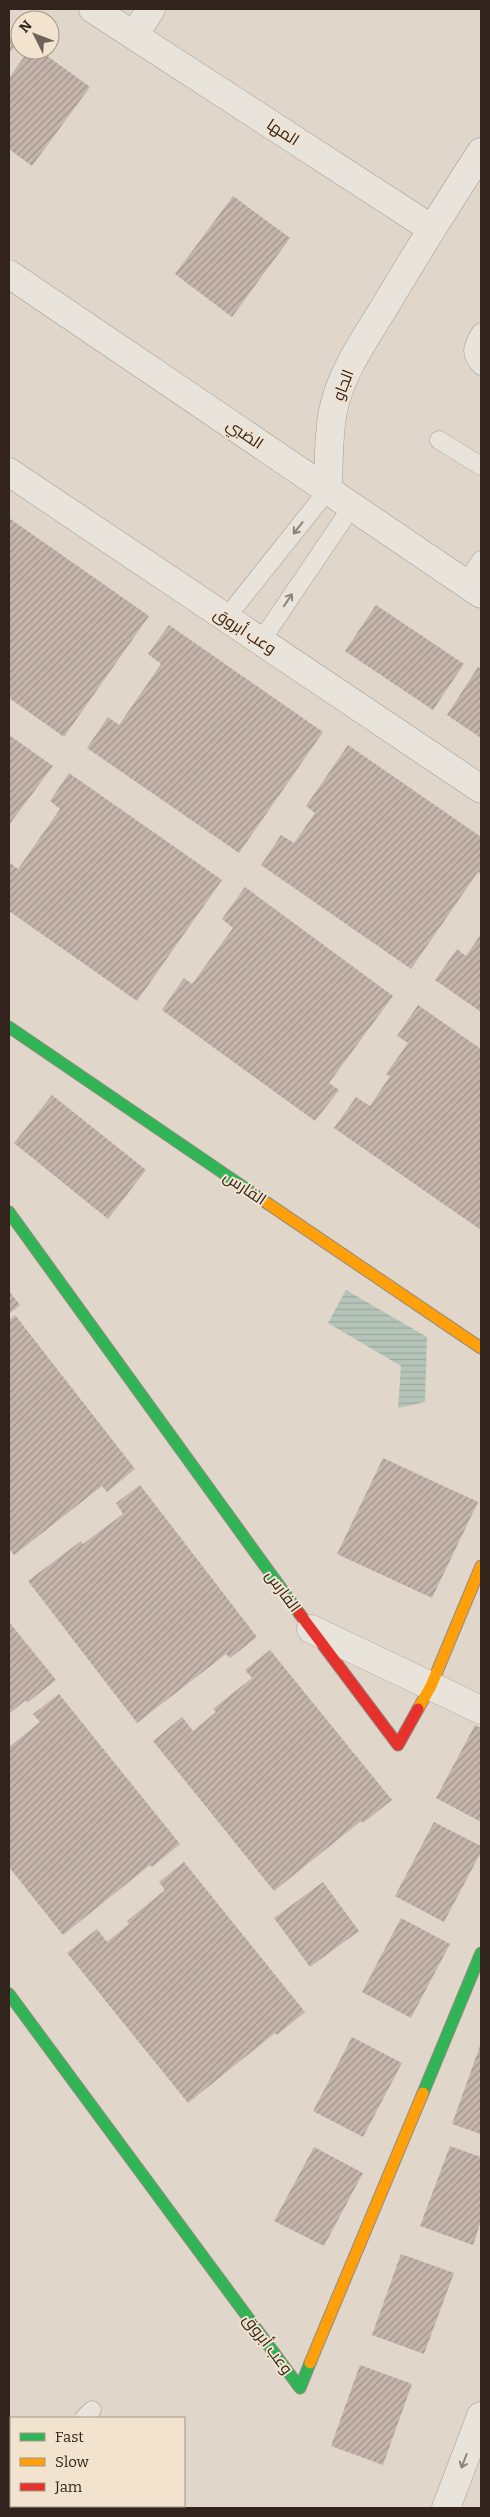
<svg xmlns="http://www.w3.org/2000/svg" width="490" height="2517" viewBox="0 0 490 2517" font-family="Bitter,Cairo,serif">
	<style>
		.water { fill: url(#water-rules) }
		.building { fill: url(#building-hatch) }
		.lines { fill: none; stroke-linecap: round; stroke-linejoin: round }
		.lane-casing { stroke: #a59c93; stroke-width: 19 }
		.street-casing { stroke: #a59c93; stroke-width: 29 }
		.fast-casing { stroke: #958b83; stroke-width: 13 }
		.slow-casing { stroke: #958b83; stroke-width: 13 }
		.jam-casing { stroke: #958b83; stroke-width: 13 }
		.lane { stroke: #e8e3db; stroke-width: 18 }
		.street { stroke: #e8e3db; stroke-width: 28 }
		.fast { stroke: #30b455; stroke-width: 11 }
		.slow { stroke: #ff9f0a; stroke-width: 11 }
		.jam { stroke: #e5322d; stroke-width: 11 }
		.oneway { stroke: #8d847c }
		.labels { text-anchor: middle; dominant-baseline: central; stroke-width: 4; stroke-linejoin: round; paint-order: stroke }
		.street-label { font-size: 16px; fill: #32241d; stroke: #f2e3cf }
	</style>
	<defs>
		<pattern id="water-rules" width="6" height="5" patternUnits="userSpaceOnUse" patternTransform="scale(1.25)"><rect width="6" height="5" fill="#b5c4b8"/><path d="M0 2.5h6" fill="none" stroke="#9ca89e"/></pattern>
		<pattern id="building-hatch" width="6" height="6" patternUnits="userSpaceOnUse" patternTransform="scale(1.25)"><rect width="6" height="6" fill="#c4b4ab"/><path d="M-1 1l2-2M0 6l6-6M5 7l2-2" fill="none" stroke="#a0928b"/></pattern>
	</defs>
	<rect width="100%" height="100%" fill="#e0d6ca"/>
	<path class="water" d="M 346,1290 L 427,1337 L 425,1402 L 398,1408 L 401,1366 L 328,1323 Z"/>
	<path class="building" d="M 9,36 L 17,42 L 9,53 Z
		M 29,50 L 39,50 L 90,87 L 32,166 L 9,149 L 9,78 Z
		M 233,196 L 290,238 L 232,317 L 175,274 Z
		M 9,518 L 149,616 L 64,737 L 9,698 Z
		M 376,605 L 464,664 L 433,710 L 345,651 Z
		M 169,625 L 323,732 L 239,853 L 87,748 L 108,717 L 119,725 L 161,664 L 148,654 Z
		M 478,667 L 481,669 L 481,738 L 447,715 Z
		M 9,735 L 53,766 L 9,825 Z
		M 348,745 L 481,837 L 481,874 L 478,872 L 411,969 L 261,865 L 281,835 L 294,843 L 315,813 L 306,806 Z
		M 69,773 L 222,880 L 137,1001 L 9,911 L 9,862 L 18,869 L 60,809 L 50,801 Z
		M 245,887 L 393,996 L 329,1083 L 339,1090 L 315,1121 L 162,1010 L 184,978 L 192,984 L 233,928 L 222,919 Z
		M 481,934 L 481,1012 L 435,980 L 457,949 L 466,956 Z
		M 418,1005 L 481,1049 L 481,1230 L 334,1128 L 356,1097 L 370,1106 L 390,1076 L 386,1074 L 408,1043 L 397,1036 Z
		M 52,1095 L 146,1170 L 108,1219 L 14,1143 Z
		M 9,1291 L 20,1305 L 9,1314 Z
		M 15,1315 L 135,1469 L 107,1492 L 102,1486 L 14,1555 L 9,1549 L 9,1320 Z
		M 383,1458 L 478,1502 L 432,1598 L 337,1554 Z
		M 140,1485 L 257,1637 L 230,1658 L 226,1654 L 137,1723 L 28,1581 L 81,1541 L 83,1544 L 123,1514 L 116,1503 Z
		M 9,1622 L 56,1680 L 27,1703 L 26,1700 L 9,1714 Z
		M 270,1650 L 392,1800 L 363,1823 L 361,1821 L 274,1891 L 153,1741 L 182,1717 L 193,1731 L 216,1712 L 213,1709 L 252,1678 L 245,1670 Z
		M 59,1694 L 180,1844 L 152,1867 L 150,1865 L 63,1935 L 9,1867 L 9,1747 L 40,1722 L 33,1714 Z
		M 475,1725 L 481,1728 L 481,1822 L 436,1798 Z
		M 434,1822 L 481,1846 L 481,1852 L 444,1922 L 395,1896 Z
		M 184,1862 L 305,2012 L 277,2035 L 275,2033 L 188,2103 L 67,1953 L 97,1929 L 107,1942 L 129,1924 L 127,1921 L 165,1890 L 159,1882 Z
		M 323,1882 L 359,1931 L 310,1967 L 274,1918 Z
		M 401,1918 L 450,1944 L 411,2018 L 362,1992 Z
		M 352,2037 L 402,2063 L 363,2137 L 313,2111 Z
		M 481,2043 L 481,2134 L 452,2124 Z
		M 450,2146 L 481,2157 L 481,2221 L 473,2245 L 420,2226 Z
		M 314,2147 L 363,2173 L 324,2246 L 274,2221 Z
		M 401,2254 L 454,2273 L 424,2354 L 372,2335 Z
		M 360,2365 L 412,2384 L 383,2465 L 331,2446 Z"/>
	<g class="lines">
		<defs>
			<path id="lane" d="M 481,332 C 472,346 469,354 481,366
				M 439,440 L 481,466
				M 465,584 L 481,560
				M 226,618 L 328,490
				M 261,641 L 353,505
				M 84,2418 L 92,2410
				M 9,2495 L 11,2493"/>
			<path id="street" d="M 93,9 L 432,229
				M 134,35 L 151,9
				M 9,274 L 481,594
				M 9,472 L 481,789
				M 328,490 C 329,464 328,437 333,411 C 341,372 365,339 385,306 C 416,254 448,203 481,152
				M 311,1629 L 481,1710
				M 446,2508 L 481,2416"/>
			<path id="fast" d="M 9,1027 L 267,1203
				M 9,1212 L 299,1613
				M 9,1994 L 300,2388 L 310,2363
				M 423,2093 L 481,1953"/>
			<path id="slow" d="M 267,1203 L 481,1348
				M 418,1709 L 431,1686 L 481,1566
				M 310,2363 L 423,2093"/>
			<path id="jam" d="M 299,1613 L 398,1745 L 418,1709"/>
		</defs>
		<use href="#lane" class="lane-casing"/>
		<use href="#street" class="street-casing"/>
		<use href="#fast" class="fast-casing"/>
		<use href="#slow" class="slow-casing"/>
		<use href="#jam" class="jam-casing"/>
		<use href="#lane" class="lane"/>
		<use href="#street" class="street"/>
		<use href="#fast" class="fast"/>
		<use href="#slow" class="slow"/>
		<use href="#jam" class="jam"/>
	</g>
	<defs><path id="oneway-shaft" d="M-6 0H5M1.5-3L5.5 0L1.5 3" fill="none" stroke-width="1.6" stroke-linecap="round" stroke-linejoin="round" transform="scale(1.25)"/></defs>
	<g class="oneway">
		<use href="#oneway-shaft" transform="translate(298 528) rotate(128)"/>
		<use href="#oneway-shaft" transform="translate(288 600) rotate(-56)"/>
		<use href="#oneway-shaft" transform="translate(464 2461) rotate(111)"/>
	</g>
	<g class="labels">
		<g class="street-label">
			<text transform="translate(283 132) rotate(33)">المها</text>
			<text transform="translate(343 385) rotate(-69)">الجاو</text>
			<text transform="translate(245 434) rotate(34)">الضبي</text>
			<text transform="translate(245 631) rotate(33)">وعب أبروق</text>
			<text transform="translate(245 1188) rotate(34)">الفارس</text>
			<text transform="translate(283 1591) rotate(54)">الفارس</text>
			<text transform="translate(268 2344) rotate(53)">وعب أبروق</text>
		</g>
	</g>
	<rect width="490" height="2517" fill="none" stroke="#32241d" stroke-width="20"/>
	<rect x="10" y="2417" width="175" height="90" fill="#f2e3cf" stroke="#a59788"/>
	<rect x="20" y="2433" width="25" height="8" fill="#30b455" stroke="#a59788"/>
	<text x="55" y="2442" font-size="15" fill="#32241d">Fast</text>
	<rect x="20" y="2458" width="25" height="8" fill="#ff9f0a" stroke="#a59788"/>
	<text x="55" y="2467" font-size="15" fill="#32241d">Slow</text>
	<rect x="20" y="2483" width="25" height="8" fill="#e5322d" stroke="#a59788"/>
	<text x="55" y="2492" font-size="15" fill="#32241d">Jam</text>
	<g transform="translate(35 35) rotate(312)"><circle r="24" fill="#f2e3cf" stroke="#a59788"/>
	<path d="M0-4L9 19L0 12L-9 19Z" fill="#6f625a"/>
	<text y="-8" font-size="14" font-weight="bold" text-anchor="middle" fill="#32241d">N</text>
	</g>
</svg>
